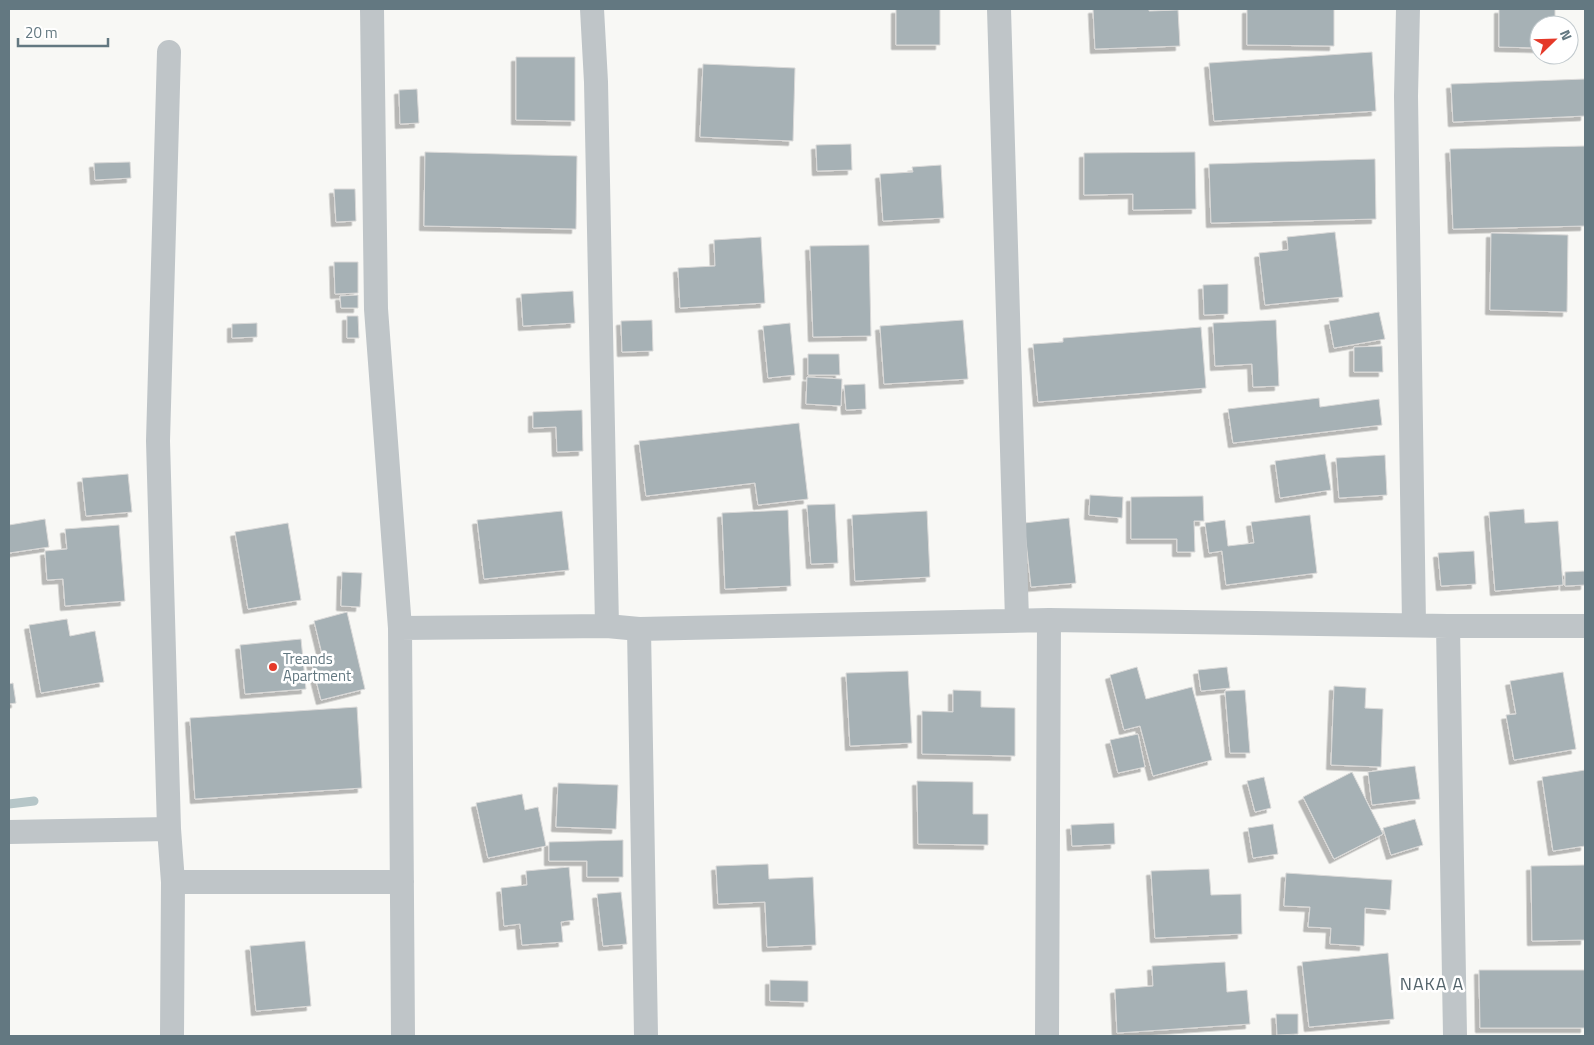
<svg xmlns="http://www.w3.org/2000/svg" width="1594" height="1045" viewBox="0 0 1594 1045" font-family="'Titillium Web',sans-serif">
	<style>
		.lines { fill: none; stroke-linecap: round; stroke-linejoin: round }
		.stream { stroke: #b6c6c8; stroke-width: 9 }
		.building { fill: #a6b1b5; stroke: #dad9d8; filter: url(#shadow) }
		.street { stroke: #bfc5c8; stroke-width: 24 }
		.poi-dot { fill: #e53929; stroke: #fff; stroke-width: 2 }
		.labels { text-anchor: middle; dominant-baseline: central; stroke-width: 5; stroke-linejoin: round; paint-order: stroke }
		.poi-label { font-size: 15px; fill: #637881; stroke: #fff; text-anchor: start }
		.quarter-label { font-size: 18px; letter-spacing: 1px; fill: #55656c; stroke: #fff }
	</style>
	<defs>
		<filter id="shadow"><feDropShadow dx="-4.5" dy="4.5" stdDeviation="0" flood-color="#0004"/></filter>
	</defs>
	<rect width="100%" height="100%" fill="#f8f8f5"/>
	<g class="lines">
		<path class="stream" d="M 9,804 L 34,801"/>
	</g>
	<path class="building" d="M 896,9 L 940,9 L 940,45 L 896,45 Z
		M 1093,9 L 1149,9 L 1149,11 L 1178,10 L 1180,46 L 1095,49 Z
		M 1247,9 L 1334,9 L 1334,46 L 1247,45 Z
		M 1499,9 L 1555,9 L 1555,25 L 1539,25 L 1539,48 L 1499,47 Z
		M 1372,52 L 1376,111 L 1214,121 L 1209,63 Z
		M 516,57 L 575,57 L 575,121 L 516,120 Z
		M 703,64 L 795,68 L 793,141 L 700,137 Z
		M 1585,79 L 1585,116 L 1453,122 L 1451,84 Z
		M 417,89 L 419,123 L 400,124 L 399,90 Z
		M 851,144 L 852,170 L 817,171 L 816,145 Z
		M 1585,146 L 1585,226 L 1453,229 L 1450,149 Z
		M 425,152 L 577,156 L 576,229 L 424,226 Z
		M 1195,152 L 1196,209 L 1133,210 L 1133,194 L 1084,195 L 1084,153 Z
		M 1375,159 L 1376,219 L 1211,223 L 1209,164 Z
		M 130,162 L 131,178 L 95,180 L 94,163 Z
		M 941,165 L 944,218 L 883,221 L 880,174 L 913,172 L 912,167 Z
		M 334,189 L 355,189 L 356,221 L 336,222 Z
		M 1335,232 L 1343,297 L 1265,305 L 1259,253 L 1288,250 L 1287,237 Z
		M 1491,233 L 1568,235 L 1567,312 L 1490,310 Z
		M 761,237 L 765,303 L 680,308 L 678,268 L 715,266 L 714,240 Z
		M 869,245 L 871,336 L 813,337 L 810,246 Z
		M 334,262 L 358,262 L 358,293 L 335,294 Z
		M 1228,284 L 1228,314 L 1204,315 L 1203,285 Z
		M 573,291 L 575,323 L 523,326 L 521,294 Z
		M 358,295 L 358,308 L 341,308 L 340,296 Z
		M 1379,312 L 1385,339 L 1334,348 L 1329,321 Z
		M 347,316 L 358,316 L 359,338 L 347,338 Z
		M 652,320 L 653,351 L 622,352 L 621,321 Z
		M 963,320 L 968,379 L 884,384 L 880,326 Z
		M 1276,320 L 1279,386 L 1253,387 L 1252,364 L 1215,366 L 1213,323 Z
		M 257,323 L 257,337 L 232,338 L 232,324 Z
		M 790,323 L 795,375 L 768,378 L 763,326 Z
		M 1201,327 L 1206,388 L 1038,402 L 1033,344 L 1063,342 L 1063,338 Z
		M 1382,346 L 1383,372 L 1354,372 L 1354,347 Z
		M 808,354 L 839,354 L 840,375 L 808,375 Z
		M 807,377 L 842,379 L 841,406 L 806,404 Z
		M 865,384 L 866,409 L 846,410 L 844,385 Z
		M 1319,398 L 1320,407 L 1379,399 L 1382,425 L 1233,443 L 1228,409 Z
		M 582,410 L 583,451 L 557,452 L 556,427 L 533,428 L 533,412 Z
		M 799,423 L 808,499 L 758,505 L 755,483 L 646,496 L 639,441 Z
		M 1325,454 L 1331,490 L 1280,498 L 1275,461 Z
		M 1385,455 L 1387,495 L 1339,498 L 1336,458 Z
		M 128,474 L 132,512 L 86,516 L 82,478 Z
		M 1090,495 L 1123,497 L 1122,518 L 1089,515 Z
		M 1203,496 L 1204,521 L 1194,521 L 1195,552 L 1177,552 L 1177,539 L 1131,539 L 1131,497 Z
		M 835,504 L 838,563 L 811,564 L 807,505 Z
		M 1524,509 L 1525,523 L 1558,521 L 1563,585 L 1495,591 L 1489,512 Z
		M 788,510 L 791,586 L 725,589 L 722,513 Z
		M 562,511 L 569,570 L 484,579 L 477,520 Z
		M 927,511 L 930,577 L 855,581 L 852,515 Z
		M 1310,515 L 1317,573 L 1226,585 L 1222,551 L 1209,553 L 1205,523 L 1225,520 L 1228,546 L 1254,543 L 1251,522 Z
		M 1069,518 L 1076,583 L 1031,587 L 1024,523 Z
		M 45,519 L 49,547 L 9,553 L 9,525 Z
		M 288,523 L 301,600 L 248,609 L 235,532 Z
		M 119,525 L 125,601 L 65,606 L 63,579 L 47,580 L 45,551 L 67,549 L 65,529 Z
		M 1474,551 L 1476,584 L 1441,586 L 1438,553 Z
		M 1585,571 L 1585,585 L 1565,586 L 1565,572 Z
		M 342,572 L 362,573 L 360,607 L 341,606 Z
		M 347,612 L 365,689 L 321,700 L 310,657 L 322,654 L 314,621 Z
		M 67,619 L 70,636 L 95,631 L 104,682 L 41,693 L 29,625 Z
		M 301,639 L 306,689 L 245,694 L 240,645 Z
		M 1137,667 L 1146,699 L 1192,687 L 1212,760 L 1153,776 L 1140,726 L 1124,730 L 1110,675 Z
		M 1227,667 L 1230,688 L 1201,691 L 1198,670 Z
		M 908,671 L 912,743 L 850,746 L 846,673 Z
		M 1563,672 L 1576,749 L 1514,760 L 1506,715 L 1516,714 L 1510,681 Z
		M 13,683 L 16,703 L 9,704 L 9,684 Z
		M 1334,686 L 1366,688 L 1365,708 L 1383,709 L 1381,767 L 1331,765 Z
		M 953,690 L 981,691 L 981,707 L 1015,708 L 1015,756 L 922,754 L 922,711 L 953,712 Z
		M 1245,690 L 1250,753 L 1230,753 L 1225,691 Z
		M 357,707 L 362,788 L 195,799 L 190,718 Z
		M 1138,734 L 1145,767 L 1118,773 L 1110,740 Z
		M 1415,766 L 1420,799 L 1372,805 L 1368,772 Z
		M 1585,770 L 1585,846 L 1553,851 L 1542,777 Z
		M 1352,772 L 1383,834 L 1334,859 L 1303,797 Z
		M 1264,777 L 1271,808 L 1255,812 L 1247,781 Z
		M 917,781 L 973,782 L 973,814 L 988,814 L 988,845 L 918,844 Z
		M 558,783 L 618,785 L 616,829 L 556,827 Z
		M 522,794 L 525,810 L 538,807 L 546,846 L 488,858 L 476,803 Z
		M 1415,819 L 1423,845 L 1391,855 L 1383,828 Z
		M 1114,823 L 1115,844 L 1072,846 L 1071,825 Z
		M 1273,824 L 1278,854 L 1253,858 L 1248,828 Z
		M 623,840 L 623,877 L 587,877 L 587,861 L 549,861 L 549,842 Z
		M 768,864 L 769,879 L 813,877 L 816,945 L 767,947 L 765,902 L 718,904 L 716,866 Z
		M 1585,865 L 1585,940 L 1532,941 L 1531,866 Z
		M 569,867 L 574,920 L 561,922 L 563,942 L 522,945 L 520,924 L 504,926 L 501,888 L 527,885 L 526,871 Z
		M 1209,869 L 1211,895 L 1241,894 L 1242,934 L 1155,938 L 1151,871 Z
		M 1286,873 L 1392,880 L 1390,910 L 1365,908 L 1364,946 L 1330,944 L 1331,928 L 1308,927 L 1310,907 L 1284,906 Z
		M 621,892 L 627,944 L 603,946 L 597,894 Z
		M 305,941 L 311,1006 L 256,1011 L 250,946 Z
		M 1388,953 L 1394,1019 L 1309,1027 L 1302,962 Z
		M 1225,962 L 1227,992 L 1247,990 L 1250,1024 L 1117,1033 L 1115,989 L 1153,986 L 1152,966 Z
		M 1479,970 L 1585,970 L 1585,1028 L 1480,1028 Z
		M 770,980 L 808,981 L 808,1002 L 770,1001 Z
		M 1276,1014 L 1298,1014 L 1298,1034 L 1277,1035 Z"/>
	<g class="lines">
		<path class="street" d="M 372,9 L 376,309 L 400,628 L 403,1036
			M 592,9 L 596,82 L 607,626
			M 999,9 L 1017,620
			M 1408,9 L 1406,96 L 1414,624
			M 169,52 L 158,441 L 169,829 L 173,882 L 172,1036
			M 1448,626 L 1455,1036
			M 400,628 L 607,626 L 639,629 L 1049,620 L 1448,626 L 1585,626
			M 639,629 L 646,1036
			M 9,832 L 169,829
			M 173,882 L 402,882
			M 1047,1036 L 1049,620"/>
	</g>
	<circle class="poi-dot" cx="273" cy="667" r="5"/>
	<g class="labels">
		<g class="poi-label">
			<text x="283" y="658">Treands<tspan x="283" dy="17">Apartment</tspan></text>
		</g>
		<g class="quarter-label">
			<text x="1432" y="983">NAKA A</text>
		</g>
	</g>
	<rect width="1594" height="1045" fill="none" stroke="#637881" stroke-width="20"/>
	<g transform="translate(1554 40) rotate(67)"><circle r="24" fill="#ffffff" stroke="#c1c9cd"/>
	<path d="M0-4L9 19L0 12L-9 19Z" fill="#e53929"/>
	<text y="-8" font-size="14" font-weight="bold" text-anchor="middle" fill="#637881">N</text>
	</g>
	<path d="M18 38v8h90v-8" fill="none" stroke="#637881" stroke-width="2.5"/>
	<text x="25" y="38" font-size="15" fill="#637881" stroke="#ffffff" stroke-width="4" paint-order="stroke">20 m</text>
</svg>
